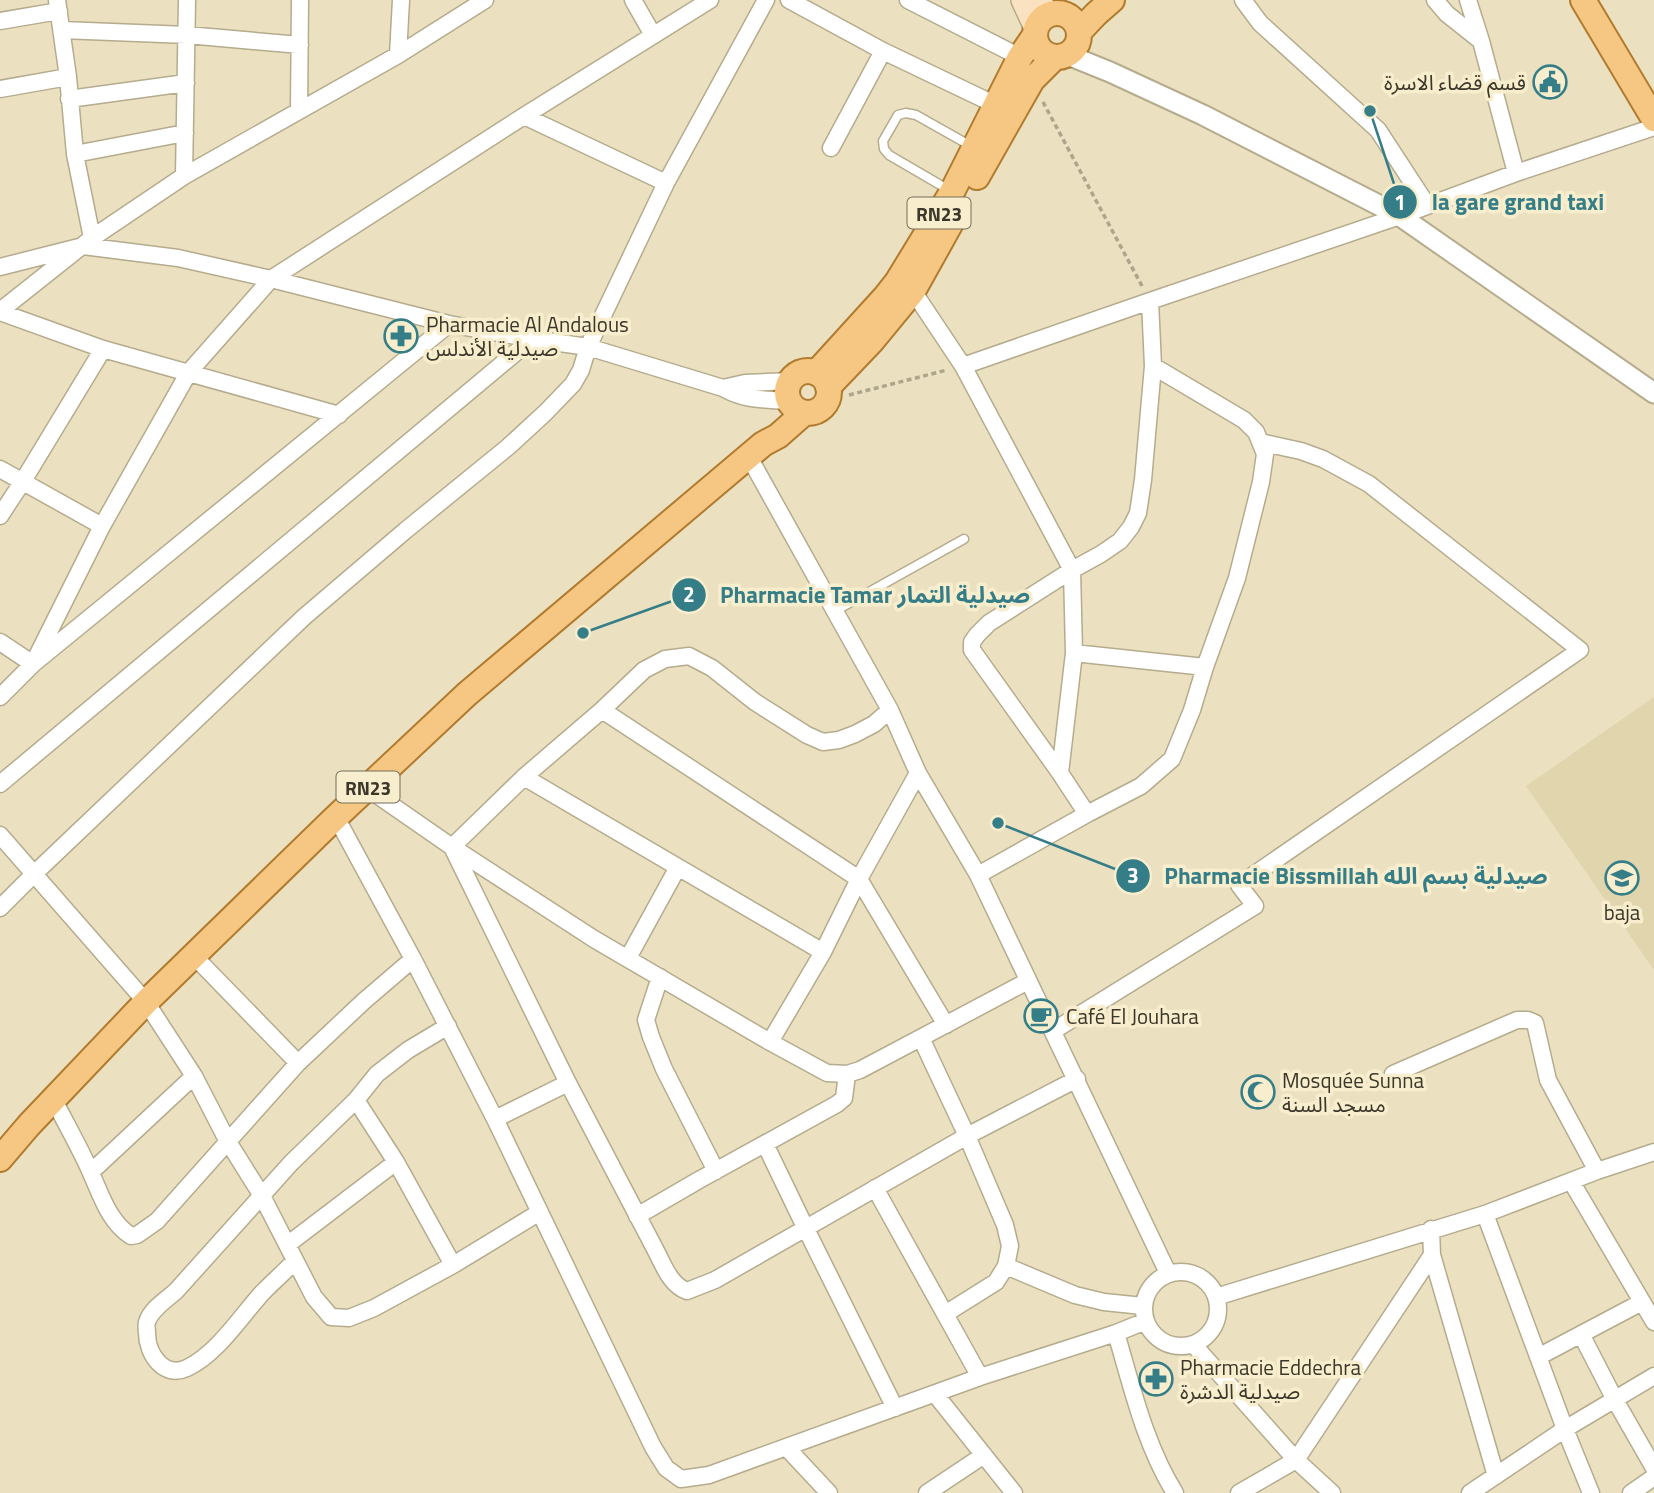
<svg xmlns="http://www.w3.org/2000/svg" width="1654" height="1493" viewBox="0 0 1654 1493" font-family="'Titillium Web','Noto Sans Arabic',sans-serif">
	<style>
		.built { fill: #e1d5ae }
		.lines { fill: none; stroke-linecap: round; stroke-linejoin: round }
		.service-casing { stroke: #b5ab8d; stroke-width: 11 }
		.minor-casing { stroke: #b5ab8d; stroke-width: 19 }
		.tertiary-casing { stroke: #b5ab8d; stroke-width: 23 }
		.secondary-casing { stroke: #b5ab8d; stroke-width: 26 }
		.primary-casing { stroke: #b17b2e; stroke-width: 28 }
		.path { stroke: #ada58c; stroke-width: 3.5; stroke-dasharray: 5 3.5; stroke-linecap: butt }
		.service { stroke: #fff; stroke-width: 8 }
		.minor { stroke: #fff; stroke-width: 16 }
		.tertiary { stroke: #fff; stroke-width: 19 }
		.secondary { stroke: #fae2c1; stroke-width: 23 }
		.primary { stroke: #f6c683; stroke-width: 24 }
		.labels { text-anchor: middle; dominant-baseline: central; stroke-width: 7; stroke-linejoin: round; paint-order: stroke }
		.shield { fill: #f8eece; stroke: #746e5b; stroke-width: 2 }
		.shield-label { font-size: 19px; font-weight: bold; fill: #3b372a }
		.poi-label { font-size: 21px; fill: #3b372a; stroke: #f8eece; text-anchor: start }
		.leader { fill: none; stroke: #367e87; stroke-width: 2.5 }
		.callout-dot { fill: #367e87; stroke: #f8eece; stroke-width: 2.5 }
		.mark-label { font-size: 21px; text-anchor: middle; font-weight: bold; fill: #fff }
		.callout-label { font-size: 23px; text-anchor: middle; font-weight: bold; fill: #367e87; stroke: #f8eece; stroke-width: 7; stroke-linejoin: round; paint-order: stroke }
	</style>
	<rect width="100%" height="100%" fill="#ebe1c1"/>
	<path class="built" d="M 1654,697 L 1654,970 L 1526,786 Z"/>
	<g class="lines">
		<defs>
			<path id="service" d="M 949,190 L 889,155 L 884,149 L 883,141 L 898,115 L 906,113 L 916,115 L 971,146
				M 835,611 L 964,539"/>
			<path id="minor" d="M 57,0 L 68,77 L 75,154 L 92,238
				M 633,0 L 653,35
				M 789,0 L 883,51 L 996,105
				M 908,0 L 1020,57
				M 1243,0 L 1260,23 L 1378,130 L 1427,205
				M 1435,0 L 1447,14 L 1481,41
				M 1468,0 L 1481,41 L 1516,173
				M 0,21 L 59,11
				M 62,30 L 187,35 L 300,45
				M 398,55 L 401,0
				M 0,89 L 68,77
				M 69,99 L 186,83
				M 299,110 L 300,0
				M 524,116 L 666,183
				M 831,148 L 883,51
				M 75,154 L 185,133
				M 184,176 L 187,0
				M 0,267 L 83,246 L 178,258 L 271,279 L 449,324 L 532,339 L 588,347 L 723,388 C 746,401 763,399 789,401
				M 913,291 L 963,366 L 1072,570 L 1074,653 L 1060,773 L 1087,814 L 978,875
				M 0,311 L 92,238 L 184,176 L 398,55 L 485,0
				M 0,312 L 103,349 L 339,415
				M 963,366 L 1150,301 L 1400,216 L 1516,173 L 1654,127
				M 723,388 L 745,383 L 790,381
				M 749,457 L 890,710 L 918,773 L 978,875 L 1168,1273
				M 0,469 L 102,526
				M 0,516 L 23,481 L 103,349
				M 0,642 L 33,664 L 102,526 L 189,372 L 271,279 L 524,116 L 710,0
				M 1074,653 L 1205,667
				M 0,697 L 33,664 L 449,324
				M 602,710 L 859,879 L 946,1025
				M 890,710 L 874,724 L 855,734 L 839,740 L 823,742 L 807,735 L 755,702 L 712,668 L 689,656 L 665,659 L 644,670 L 602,710 L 524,777 L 452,847 L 568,1083 L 655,1249 C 663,1264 670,1285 687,1291 L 715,1280 L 967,1136 L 1077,1079
				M 1060,773 L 972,650 L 972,642 L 977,635 L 989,623 L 1072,570 L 1101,554 L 1120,541 L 1131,527 L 1138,513 L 1143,480 L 1153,366 L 1150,301
				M 524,777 L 823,952
				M 0,784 L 532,339
				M 367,788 L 452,847 L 594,939 L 770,1042 L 827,1073 L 847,1074 L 860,1070 L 1028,981
				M 1087,814 L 1141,786 L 1172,759 L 1192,710 L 1205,667 L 1237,578 L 1261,482 L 1265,454 L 1256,432 L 1244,420 L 1153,366
				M 336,817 L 413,959 L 495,1119 L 653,1447 L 666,1468 L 681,1479 L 709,1475 L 980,1377 L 1116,1333 L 1146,1321
				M 0,835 L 146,1002 L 194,1076 L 227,1140 L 262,1196 L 314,1297 L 331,1317 L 349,1318 L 374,1308 L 453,1265 L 540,1212
				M 0,908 L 35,873 L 304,617 L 406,530 L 508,447 L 545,413 L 573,384 L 581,370 L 588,347 L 666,183 L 766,0
				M 193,955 L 298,1063
				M 628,958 L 678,867
				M 660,977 L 646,1020 L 651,1037 L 664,1069 L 716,1171
				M 1053,1031 L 1255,906 L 1239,885 L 1580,650 L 1369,484 L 1323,459 L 1301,451 L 1260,442
				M 921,1038 L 967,1136 L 1005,1225 L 1010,1246 L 1006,1266 L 996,1282 L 945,1314
				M 770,1042 L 823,952 L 859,879 L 918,773
				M 1393,1074 L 1517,1020 L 1528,1020 L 1535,1023 L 1548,1080 L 1597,1171
				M 54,1100 C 66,1124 80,1148 91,1173 C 101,1195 109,1222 131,1236 L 137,1235 L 157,1221 L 298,1063 L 364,1001 L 413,959
				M 356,1100 L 396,1162 L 453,1265
				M 495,1119 L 568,1083
				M 765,1144 L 806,1229 L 895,1408
				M 91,1172 L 194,1076
				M 1571,1181 L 1654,1322
				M 875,1188 L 980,1377
				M 1485,1214 L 1565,1429 L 1591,1493
				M 637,1216 L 699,1180 L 837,1104 L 844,1098 L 847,1074
				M 287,1245 L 396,1162
				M 1432,1255 L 1496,1476
				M 294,1262 C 284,1272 273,1282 263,1292 C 241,1316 217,1354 187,1368 C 164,1379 147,1354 147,1333 C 147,1332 146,1323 147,1322 C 151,1309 167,1299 176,1291 L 291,1163 L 356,1100 L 377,1074 L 408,1050 L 448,1026
				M 1006,1266 L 1075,1295 L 1104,1302 L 1143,1306
				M1144 1309a37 37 0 1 1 74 0a37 37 0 1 1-74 0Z
				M 1216,1297 L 1485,1214 L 1597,1171 L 1654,1152
				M 1116,1333 C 1132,1387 1145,1445 1175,1493
				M 1581,1334 L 1615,1400 L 1654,1468
				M 1193,1344 L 1296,1460 L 1332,1493
				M 1538,1357 L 1642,1302
				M 935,1394 L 1014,1493
				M 786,1447 L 829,1493
				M 927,1493 L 984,1455
				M 1239,1493 L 1296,1460 L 1432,1255 L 1431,1229
				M 1470,1493 L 1565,1429 L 1654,1376
				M 1631,1493 L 1654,1477"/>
			<path id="tertiary" d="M 1068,55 L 1110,72 L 1203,115 L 1400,216 L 1654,393"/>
			<path id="secondary" d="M 1023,0 L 1036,28
				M 1035,0 L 1050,14"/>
			<path id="primary" d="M 1583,0 L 1654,119
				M1035 35a22 22 0 1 1 44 0a22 22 0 1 1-44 0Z
				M 1079,32 L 1096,14 L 1112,0
				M 977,177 L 1032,80 L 1055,57
				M787 392a21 21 0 1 1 42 0a21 21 0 1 1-42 0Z
				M 816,373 L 886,296 L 897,282 L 952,192 L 1020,57 L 1035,35
				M 828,387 L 871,342 L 913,291 L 952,221
				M 0,1159 L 29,1125 L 146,1002 L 336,817 L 467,694 L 763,444 L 778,436 L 804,413"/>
		</defs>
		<use href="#service" class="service-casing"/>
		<use href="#minor" class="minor-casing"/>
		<use href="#tertiary" class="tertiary-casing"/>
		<use href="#secondary" class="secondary-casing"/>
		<use href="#primary" class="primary-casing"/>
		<path class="path" d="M 1043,102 L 1142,286
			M 849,395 L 947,370"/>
		<use href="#service" class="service"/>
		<use href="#minor" class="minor"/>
		<use href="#tertiary" class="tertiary"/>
		<use href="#secondary" class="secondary"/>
		<use href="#primary" class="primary"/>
	</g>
	<defs>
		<symbol id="civic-ring" viewBox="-11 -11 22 22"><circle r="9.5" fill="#f8eece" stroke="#367e87" stroke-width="1.5"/><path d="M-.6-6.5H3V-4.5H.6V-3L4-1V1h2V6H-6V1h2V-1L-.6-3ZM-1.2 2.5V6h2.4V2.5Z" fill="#367e87"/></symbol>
		<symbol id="pharmacy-ring" viewBox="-11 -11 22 22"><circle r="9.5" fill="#f8eece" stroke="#367e87" stroke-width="1.5"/><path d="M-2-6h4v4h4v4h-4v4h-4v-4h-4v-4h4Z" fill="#367e87"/></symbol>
		<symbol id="school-ring" viewBox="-11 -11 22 22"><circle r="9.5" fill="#f8eece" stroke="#367e87" stroke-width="1.5"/><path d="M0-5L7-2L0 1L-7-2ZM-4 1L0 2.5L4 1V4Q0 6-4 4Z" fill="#367e87"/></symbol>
		<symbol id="cafe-ring" viewBox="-11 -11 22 22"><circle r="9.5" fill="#f8eece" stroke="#367e87" stroke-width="1.5"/><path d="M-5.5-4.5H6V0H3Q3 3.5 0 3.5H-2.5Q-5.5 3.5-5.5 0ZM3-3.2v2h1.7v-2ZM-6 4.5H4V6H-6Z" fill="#367e87"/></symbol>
		<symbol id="mosque-ring" viewBox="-11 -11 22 22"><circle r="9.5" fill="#f8eece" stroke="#367e87" stroke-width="1.5"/><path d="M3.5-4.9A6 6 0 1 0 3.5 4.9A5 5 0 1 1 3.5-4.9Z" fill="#367e87"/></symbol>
	</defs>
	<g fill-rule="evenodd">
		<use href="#civic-ring" x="1531" y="63" width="38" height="38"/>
		<use href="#pharmacy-ring" x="382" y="317" width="38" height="38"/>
		<use href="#school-ring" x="1603" y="859" width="38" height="38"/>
		<use href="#cafe-ring" x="1022" y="997" width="38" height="38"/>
		<use href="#mosque-ring" x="1239" y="1073" width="38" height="38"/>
		<use href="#pharmacy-ring" x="1137" y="1360" width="38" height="38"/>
	</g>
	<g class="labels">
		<g class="shield">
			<rect x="907.5" y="197.5" width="63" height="31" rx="5"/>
			<rect x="336.5" y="771.5" width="63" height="31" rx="5"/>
		</g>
		<g class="shield-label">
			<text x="939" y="213">RN23</text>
			<text x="368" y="787">RN23</text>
		</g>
		<g class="poi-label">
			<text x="1526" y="82" text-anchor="end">قسم قضاء الاسرة</text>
			<text x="426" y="324">Pharmacie Al Andalous<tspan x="426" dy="24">صيدلية الأندلس</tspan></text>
			<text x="1622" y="912" text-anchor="middle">baja</text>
			<text x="1066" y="1016">Café El Jouhara</text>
			<text x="1282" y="1080">Mosquée Sunna<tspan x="1282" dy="24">مسجد السنة</tspan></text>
			<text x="1180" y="1367">Pharmacie Eddechra<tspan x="1180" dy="24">صيدلية الدشرة</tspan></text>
		</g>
	</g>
	<path class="leader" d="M1370 111L1400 202M583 633L689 595M998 823L1133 876"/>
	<g class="callout-dot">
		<circle cx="1370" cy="111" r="7"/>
		<circle cx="583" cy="633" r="7"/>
		<circle cx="998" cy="823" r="7"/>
		<circle cx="1400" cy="202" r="18"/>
		<circle cx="689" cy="595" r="18"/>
		<circle cx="1133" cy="876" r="18"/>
	</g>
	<g class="mark-label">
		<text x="1400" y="210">1</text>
		<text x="689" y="602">2</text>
		<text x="1133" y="883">3</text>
	</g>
	<g class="callout-label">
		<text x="1518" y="210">la gare grand taxi</text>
		<text x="875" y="603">Pharmacie Tamar صيدلية التمار</text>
		<text x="1356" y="884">Pharmacie Bissmillah صيدلية بسم الله</text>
	</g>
</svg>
